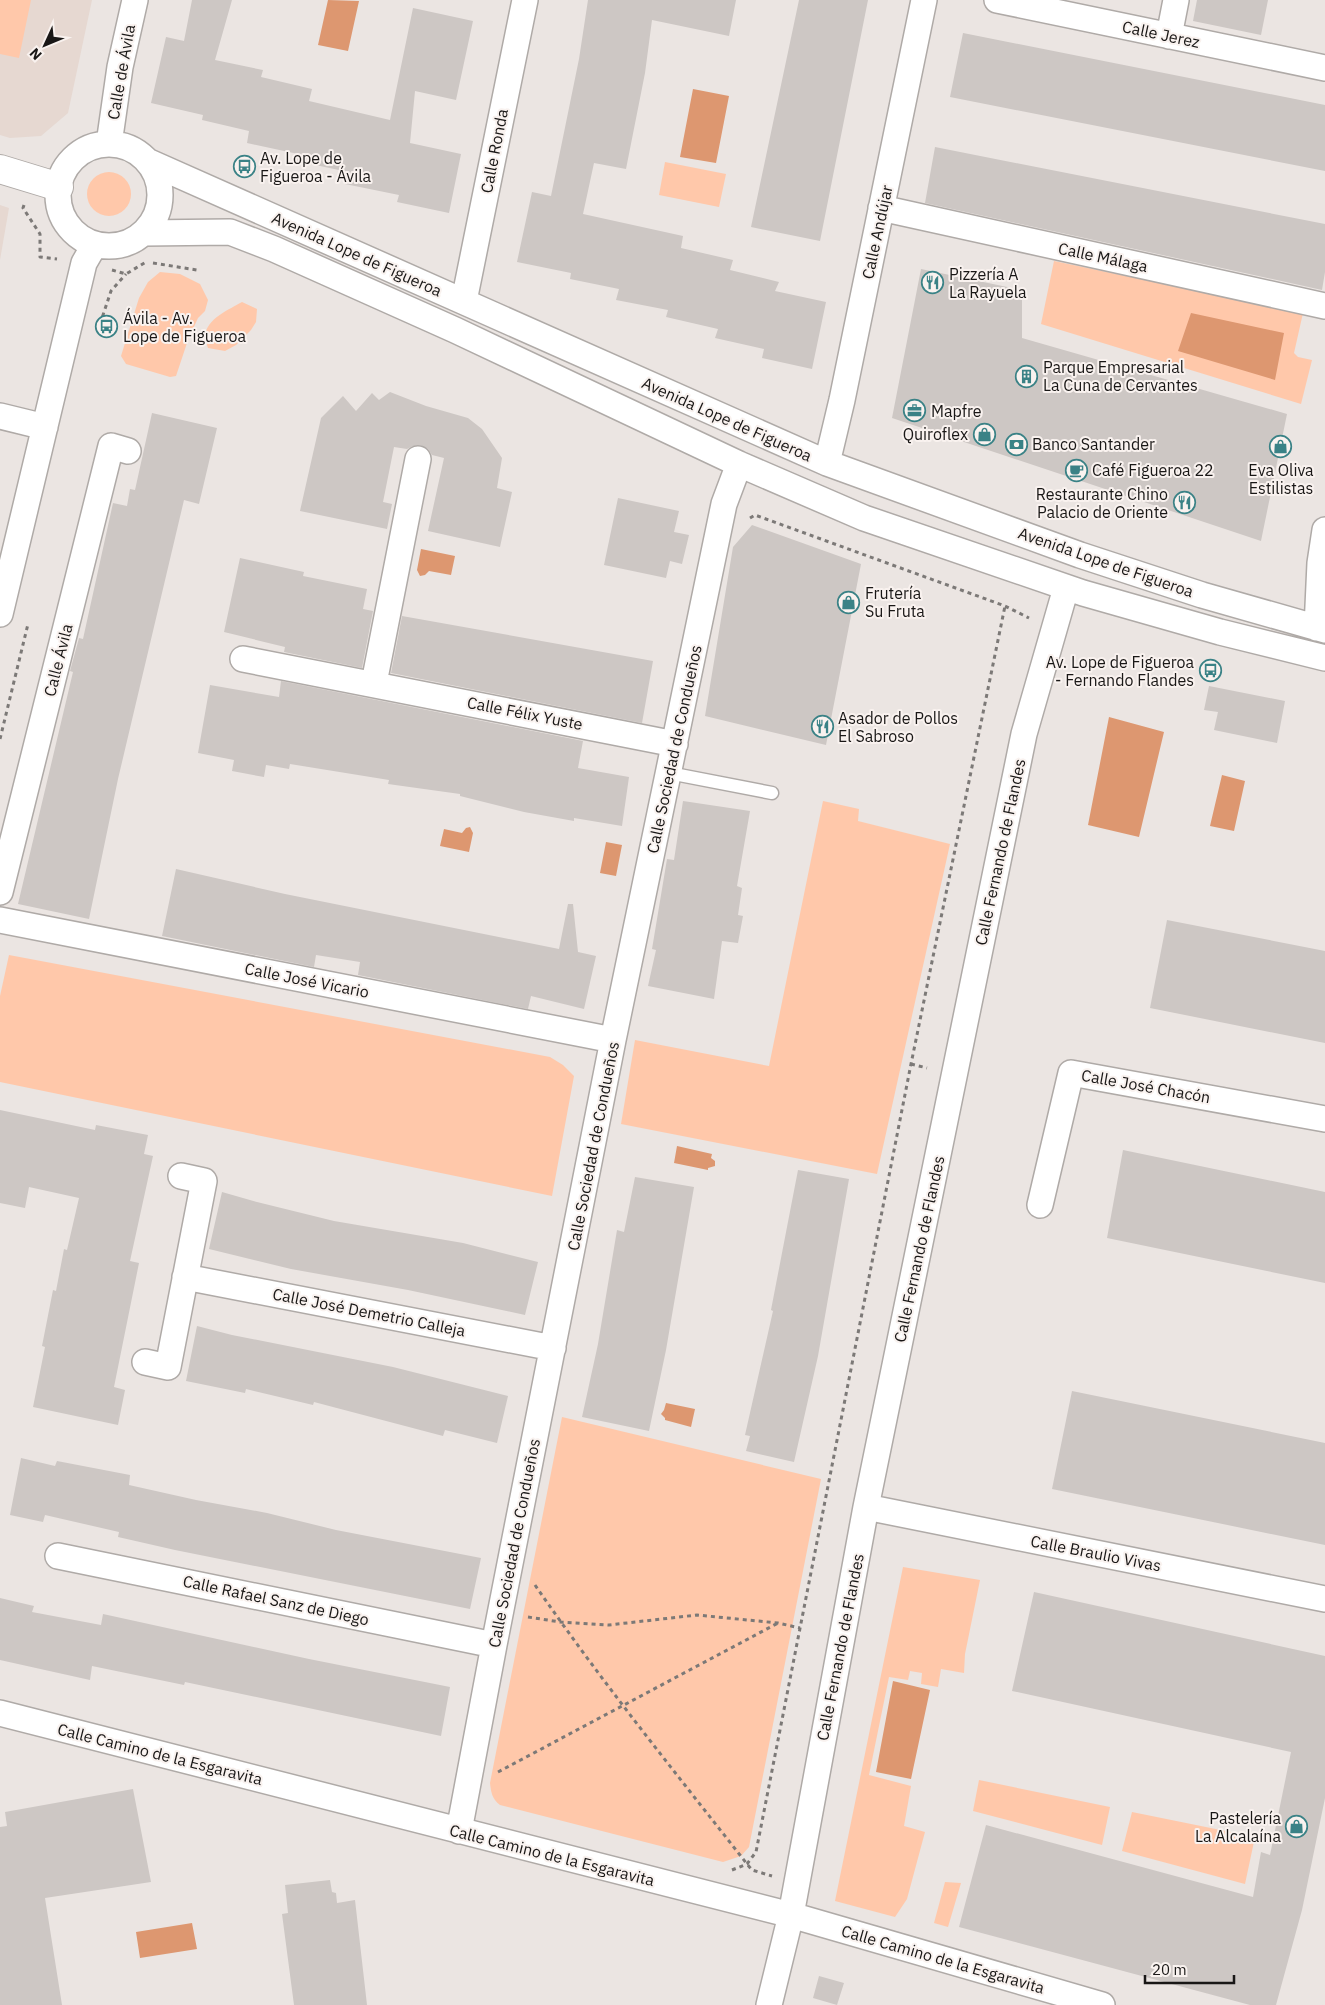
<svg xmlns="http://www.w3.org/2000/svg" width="1325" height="2005" viewBox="0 0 1325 2005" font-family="'IBM Plex Sans',sans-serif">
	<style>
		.built { fill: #e6d8d1 }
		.green { fill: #ffc8aa }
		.water { fill: #dd9770 }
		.building { fill: #cdc7c4 }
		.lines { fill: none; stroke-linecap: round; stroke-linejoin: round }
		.service-casing { stroke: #afaaa7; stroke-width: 15 }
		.minor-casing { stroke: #afaaa7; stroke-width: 28 }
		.tertiary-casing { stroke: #afaaa7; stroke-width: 30 }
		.path { stroke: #7c7977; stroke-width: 3; stroke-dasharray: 4 4; stroke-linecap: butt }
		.service { stroke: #fff; stroke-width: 12 }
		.minor { stroke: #fff; stroke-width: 25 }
		.tertiary { stroke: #fff; stroke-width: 28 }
		.labels { text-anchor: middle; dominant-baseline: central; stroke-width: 4; stroke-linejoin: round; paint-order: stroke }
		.street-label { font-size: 16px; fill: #191716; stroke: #f9f2ef }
		.poi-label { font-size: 16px; fill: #191716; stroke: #f9f2ef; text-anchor: start }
	</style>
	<rect width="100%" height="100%" fill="#ebe5e2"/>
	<path class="built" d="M 0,0 L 92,0 L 68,113 L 41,136 L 10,138 L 0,135 Z
		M 0,205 L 9,208 L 0,260 Z"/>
	<path class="green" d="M 0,0 L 31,0 L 19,58 L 0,54 Z
		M 665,162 L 726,174 L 719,207 L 659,195 Z
		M87 194a22 22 0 1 1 44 0a22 22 0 1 1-44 0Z
		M 1054,261 L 1303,313 L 1294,353 L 1298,357 L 1312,360 L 1301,404 L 1041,324 Z
		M 160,272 L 180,274 L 200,284 L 208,300 L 205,311 L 198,318 L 188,340 L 176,376 L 170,377 L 126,364 L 121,356 L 139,298 L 148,282 Z
		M 242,302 L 257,309 L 256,322 L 251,330 L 236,345 L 225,351 L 208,348 C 207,345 205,340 205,336 C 206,319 230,309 242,302 Z
		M 823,801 L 859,809 L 858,821 L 950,844 L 877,1174 L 621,1124 L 635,1040 L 769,1066 Z
		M 9,955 L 550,1057 L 563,1065 L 574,1076 L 552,1196 L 0,1082 L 0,996 Z
		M 562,1417 L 821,1479 L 749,1847 L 741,1856 L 723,1862 L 500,1805 C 492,1799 491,1792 490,1783 Z
		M 903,1567 L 980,1580 L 965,1654 L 964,1673 L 941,1669 L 938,1687 L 921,1684 L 922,1673 L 910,1671 L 908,1680 L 889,1677 L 869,1775 L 911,1786 L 904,1826 L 925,1832 L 907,1899 L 895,1917 L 835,1901 Z
		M 979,1780 L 1110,1807 L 1102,1845 L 973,1811 Z
		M 1132,1812 L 1255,1837 L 1245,1884 L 1122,1851 Z
		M 945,1882 L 961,1883 L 948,1927 L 934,1923 Z"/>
	<path class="water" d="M 328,0 L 359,1 L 348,51 L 318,45 Z
		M 693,89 L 729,96 L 716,163 L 680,157 Z
		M 1191,313 L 1284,333 L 1275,380 L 1178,351 Z
		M 421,549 L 455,556 L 451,575 L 429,571 L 425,575 L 420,576 L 417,570 Z
		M 1109,717 L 1164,732 L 1139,837 L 1088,825 Z
		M 1222,775 L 1245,781 L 1234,831 L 1210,826 Z
		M 470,827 L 473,833 L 469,852 L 440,846 L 444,829 L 462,833 L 466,828 Z
		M 606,842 L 622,845 L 616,876 L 600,873 Z
		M 677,1146 L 712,1154 L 711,1158 L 715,1161 L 715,1166 L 708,1168 L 708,1170 L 674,1163 Z
		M 666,1403 L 695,1409 L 691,1427 L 665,1420 L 665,1418 L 661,1414 L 664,1410 Z
		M 893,1681 L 930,1690 L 911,1779 L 876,1772 Z
		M 192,1923 L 197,1949 L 140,1958 L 136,1932 Z"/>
	<path class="building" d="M 192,0 L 232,0 L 215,60 L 263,70 L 261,77 L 312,89 L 309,101 L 390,120 L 413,8 L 473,21 L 456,100 L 415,91 L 410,143 L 461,154 L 449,213 L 397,202 L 399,195 L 345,184 L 348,172 L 297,161 L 298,154 L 247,143 L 249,131 L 202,120 L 203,115 L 151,103 L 166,37 L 184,41 Z
		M 588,0 L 736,0 L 729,36 L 652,20 L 645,73 L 626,169 L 594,163 L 583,214 L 683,236 L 681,248 L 733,260 L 730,270 L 779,282 L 775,291 L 826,302 L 812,369 L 762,358 L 764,349 L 715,338 L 718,329 L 666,317 L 668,310 L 616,300 L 619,289 L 570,279 L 571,273 L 517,262 L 532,192 L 551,196 L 579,59 Z
		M 799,0 L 868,0 L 820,241 L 751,227 Z
		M 1197,0 L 1268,0 L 1261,35 L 1193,21 Z
		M 963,33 L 1325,105 L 1325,171 L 950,97 Z
		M 935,147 L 1325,224 L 1325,272 L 1322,290 L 925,203 Z
		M 921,269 L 1022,290 L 1022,338 L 1287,414 L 1261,541 L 892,418 Z
		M 390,392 L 426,406 L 468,418 L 482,429 L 502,458 L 497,488 L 512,492 L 500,547 L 428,531 L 444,458 L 432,455 L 428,449 L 420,445 L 413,446 L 407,449 L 394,447 L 383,502 L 392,504 L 387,529 L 300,511 L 321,418 L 343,396 L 356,411 L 372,393 L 379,400 Z
		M 152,413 L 217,428 L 199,504 L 184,500 L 118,779 L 89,919 L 18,904 L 73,672 L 70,671 L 79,638 L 83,639 L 113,503 L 127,506 L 130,489 L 135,490 Z
		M 618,498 L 679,511 L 674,532 L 689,535 L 682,564 L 670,561 L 666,578 L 604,565 Z
		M 752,525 L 861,564 L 826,745 L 705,716 L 733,547 Z
		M 240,558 L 304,572 L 303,576 L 367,589 L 363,609 L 373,611 L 362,668 L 284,652 L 285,647 L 224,632 Z
		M 402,616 L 653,661 L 642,723 L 391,673 Z
		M 281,681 L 583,741 L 578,768 L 629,777 L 622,826 L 574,818 L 574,821 L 524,812 L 460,796 L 460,794 L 388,784 L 389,780 L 290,764 L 289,769 L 266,765 L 264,777 L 232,771 L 234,760 L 198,753 L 210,685 L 279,697 Z
		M 1209,686 L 1285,701 L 1277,743 L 1214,730 L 1218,712 L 1204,710 Z
		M 683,801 L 750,811 L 737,886 L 742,888 L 738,915 L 743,916 L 738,943 L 722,941 L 714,999 L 648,986 L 656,950 L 652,949 L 667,859 L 674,860 Z
		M 176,869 L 285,894 L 559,949 L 568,904 L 573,904 L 578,952 L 596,956 L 584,1009 L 531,996 L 528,1009 L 358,975 L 360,962 L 316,955 L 314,967 L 162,936 Z
		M 1167,920 L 1325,951 L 1325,1043 L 1150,1008 Z
		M 0,1110 L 95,1130 L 96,1125 L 148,1135 L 144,1154 L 153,1156 L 130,1261 L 139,1263 L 114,1387 L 125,1390 L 118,1425 L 33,1407 L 45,1347 L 42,1346 L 53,1290 L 56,1291 L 64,1249 L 67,1250 L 79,1198 L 29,1187 L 25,1208 L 0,1203 Z
		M 1123,1150 L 1325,1192 L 1325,1283 L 1107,1238 Z
		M 798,1170 L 849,1179 L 818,1356 L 794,1462 L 746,1451 L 750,1436 L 745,1435 L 773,1311 L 771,1310 Z
		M 635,1177 L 694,1187 L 666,1350 L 649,1431 L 582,1417 L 598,1344 L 617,1230 L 624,1232 Z
		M 222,1192 L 257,1202 L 334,1221 L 463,1243 L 538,1262 L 525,1315 L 408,1290 L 291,1269 L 209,1249 Z
		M 197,1326 L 232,1335 L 393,1367 L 508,1396 L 497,1443 L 445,1430 L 443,1436 L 314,1402 L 313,1405 L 246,1389 L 245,1393 L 186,1381 Z
		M 1072,1391 L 1325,1443 L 1325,1545 L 1052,1489 Z
		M 21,1458 L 55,1466 L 57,1461 L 130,1475 L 129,1485 L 196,1500 L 267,1513 L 336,1530 L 481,1558 L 470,1609 L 175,1550 L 118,1537 L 119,1532 L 45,1515 L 43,1522 L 10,1515 Z
		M 1034,1592 L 1325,1656 L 1325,1798 L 1302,1910 L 1276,2005 L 1250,2005 L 959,1927 L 986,1825 L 1253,1897 L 1261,1852 L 1270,1855 L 1291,1752 L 1012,1691 Z
		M 0,1598 L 34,1606 L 32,1612 L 101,1625 L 103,1614 L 309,1659 L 450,1687 L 441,1736 L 185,1682 L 184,1685 L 92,1666 L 90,1680 L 0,1660 Z
		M 133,1789 L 151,1882 L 45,1898 L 62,2005 L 0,2005 L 0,1827 L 7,1826 L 5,1812 Z
		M 330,1880 L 332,1892 L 336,1893 L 337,1903 L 355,1900 L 367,2005 L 294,2005 L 282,1914 L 288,1913 L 285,1885 Z
		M 819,1976 L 844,1983 L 837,2005 L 813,1998 Z"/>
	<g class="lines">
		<defs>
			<path id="service" d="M 669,773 L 772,793"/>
			<path id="minor" d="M 997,0 L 1325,68
				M 1169,36 L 1176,0
				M 109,144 L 120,67 L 135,0
				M58 195a51 51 0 1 1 102 0a51 51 0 1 1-102 0Z
				M 147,161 L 827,463 L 1080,555 L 1202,595 L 1325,630
				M 881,208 L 1325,306
				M 144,233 L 230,232 L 274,249 L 455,330 L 739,464 L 864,518 L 1083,593 L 1220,632 L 1325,658
				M 464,301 L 525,0
				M 0,416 L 45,427
				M 827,463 L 842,400 L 924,0
				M 0,614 L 84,263 L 95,244
				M 1317,628 L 1320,563 L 1325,530
				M 243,659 L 675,744
				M 374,683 L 418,459
				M 0,892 L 111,446 L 128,451
				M 0,920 L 613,1040
				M 1040,1205 L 1071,1073 L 1325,1119
				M 185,1277 L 553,1348
				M 145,1362 L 168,1367 L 204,1181 L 181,1176
				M 866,1507 L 1325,1599
				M 58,1556 L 494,1645
				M 0,1713 L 791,1915 L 1102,2005
				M 459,1831 L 494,1645 L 613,1040 L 724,504 L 739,464
				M 769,2005 L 791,1915 L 866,1507 L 1024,734 L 1066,588"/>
			<path id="tertiary" d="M 0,169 L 59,187"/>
		</defs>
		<use href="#service" class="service-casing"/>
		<use href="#minor" class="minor-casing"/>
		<use href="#tertiary" class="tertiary-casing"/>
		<path class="path" d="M 24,205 L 23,208 L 40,234 L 40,257 L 57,259
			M 153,263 L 197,270
			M 112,270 L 126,274 L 146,262
			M 100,324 L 111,291 L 126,274
			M 750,518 L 755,515 L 1005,606 L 1029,618
			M 0,739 L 28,624
			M 911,1064 L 927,1068
			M 535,1585 C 601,1681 675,1772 747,1864 L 752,1870 L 772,1876
			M 528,1617 L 560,1622 L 609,1625 L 697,1615 L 778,1623 L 800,1628
			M 498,1772 L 778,1623
			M 732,1870 L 747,1864 L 756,1852 L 911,1064 L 1005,606"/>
		<use href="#service" class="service"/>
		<use href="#minor" class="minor"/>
		<use href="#tertiary" class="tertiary"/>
	</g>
	<defs>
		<symbol id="bus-ring" viewBox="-11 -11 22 22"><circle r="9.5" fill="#f9f2ef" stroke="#3a8286" stroke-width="1.5"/><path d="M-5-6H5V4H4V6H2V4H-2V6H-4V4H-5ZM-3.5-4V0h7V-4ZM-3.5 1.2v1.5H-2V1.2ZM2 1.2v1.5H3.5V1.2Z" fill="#3a8286"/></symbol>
		<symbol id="restaurant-ring" viewBox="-11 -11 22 22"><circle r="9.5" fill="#f9f2ef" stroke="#3a8286" stroke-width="1.5"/><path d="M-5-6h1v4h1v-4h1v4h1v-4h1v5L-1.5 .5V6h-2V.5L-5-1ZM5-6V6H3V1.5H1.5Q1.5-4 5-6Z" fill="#3a8286"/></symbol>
		<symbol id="building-ring" viewBox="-11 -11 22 22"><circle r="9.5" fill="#f9f2ef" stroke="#3a8286" stroke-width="1.5"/><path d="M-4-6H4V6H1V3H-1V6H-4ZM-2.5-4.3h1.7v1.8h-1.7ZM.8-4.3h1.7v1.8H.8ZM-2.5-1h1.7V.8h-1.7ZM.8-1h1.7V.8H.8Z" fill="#3a8286"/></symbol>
		<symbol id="office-ring" viewBox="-11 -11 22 22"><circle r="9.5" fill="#f9f2ef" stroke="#3a8286" stroke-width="1.5"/><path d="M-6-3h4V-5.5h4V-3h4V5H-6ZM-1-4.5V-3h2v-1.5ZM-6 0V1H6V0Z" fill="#3a8286"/></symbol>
		<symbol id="shop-ring" viewBox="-11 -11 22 22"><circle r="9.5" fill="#f9f2ef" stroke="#3a8286" stroke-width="1.5"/><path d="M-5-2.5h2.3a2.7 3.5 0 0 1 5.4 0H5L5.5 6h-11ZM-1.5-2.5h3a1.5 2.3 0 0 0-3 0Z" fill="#3a8286"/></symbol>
		<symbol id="bank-ring" viewBox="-11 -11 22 22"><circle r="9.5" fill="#f9f2ef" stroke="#3a8286" stroke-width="1.5"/><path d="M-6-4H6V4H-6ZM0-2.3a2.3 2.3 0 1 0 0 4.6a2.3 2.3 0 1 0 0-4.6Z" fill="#3a8286"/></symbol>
		<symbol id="cafe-ring" viewBox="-11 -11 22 22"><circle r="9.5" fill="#f9f2ef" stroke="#3a8286" stroke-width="1.5"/><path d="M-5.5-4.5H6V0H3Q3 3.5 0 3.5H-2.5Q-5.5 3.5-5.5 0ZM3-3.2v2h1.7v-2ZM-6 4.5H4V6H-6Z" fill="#3a8286"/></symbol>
	</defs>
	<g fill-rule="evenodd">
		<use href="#bus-ring" x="232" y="154" width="25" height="25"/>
		<use href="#restaurant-ring" x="920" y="270" width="25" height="25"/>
		<use href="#bus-ring" x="94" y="314" width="25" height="25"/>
		<use href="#building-ring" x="1014" y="364" width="25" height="25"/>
		<use href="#office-ring" x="902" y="398" width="25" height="25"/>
		<use href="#shop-ring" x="972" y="422" width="25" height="25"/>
		<use href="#bank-ring" x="1004" y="432" width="25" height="25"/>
		<use href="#shop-ring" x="1268" y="434" width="25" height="25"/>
		<use href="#cafe-ring" x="1064" y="458" width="25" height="25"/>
		<use href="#restaurant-ring" x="1172" y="490" width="25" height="25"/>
		<use href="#shop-ring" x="836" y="590" width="25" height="25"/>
		<use href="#bus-ring" x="1198" y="658" width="25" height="25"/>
		<use href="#restaurant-ring" x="810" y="714" width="25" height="25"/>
		<use href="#shop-ring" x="1284" y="1814" width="25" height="25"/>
	</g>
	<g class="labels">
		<g class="street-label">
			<text transform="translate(1161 34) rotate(12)">Calle Jerez</text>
			<text transform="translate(121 72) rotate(-80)">Calle de Ávila</text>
			<text transform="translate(494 151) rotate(-79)">Calle Ronda</text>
			<text transform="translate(877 232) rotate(-78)">Calle Andújar</text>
			<text transform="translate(357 254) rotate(24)">Avenida Lope de Figueroa</text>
			<text transform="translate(1103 257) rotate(12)">Calle Málaga</text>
			<text transform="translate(727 419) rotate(24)">Avenida Lope de Figueroa</text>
			<text transform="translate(1106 562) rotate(19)">Avenida Lope de Figueroa</text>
			<text transform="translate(58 660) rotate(-76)">Calle Ávila</text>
			<text transform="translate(525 713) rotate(11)">Calle Félix Yuste</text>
			<text transform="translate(674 749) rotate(-78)">Calle Sociedad de Condueños</text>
			<text transform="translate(1000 852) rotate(-78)">Calle Fernando de Flandes</text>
			<text transform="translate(307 980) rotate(11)">Calle José Vicario</text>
			<text transform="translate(1146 1086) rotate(10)">Calle José Chacón</text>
			<text transform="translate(593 1146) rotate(-79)">Calle Sociedad de Condueños</text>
			<text transform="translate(919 1249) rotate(-78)">Calle Fernando de Flandes</text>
			<text transform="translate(369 1312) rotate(11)">Calle José Demetrio Calleja</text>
			<text transform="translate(514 1543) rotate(-79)">Calle Sociedad de Condueños</text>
			<text transform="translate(1096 1553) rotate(11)">Calle Braulio Vivas</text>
			<text transform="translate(276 1600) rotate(12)">Calle Rafael Sanz de Diego</text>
			<text transform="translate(840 1647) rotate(-79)">Calle Fernando de Flandes</text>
			<text transform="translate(160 1754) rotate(14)">Calle Camino de la Esgaravita</text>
			<text transform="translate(552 1855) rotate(14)">Calle Camino de la Esgaravita</text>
			<text transform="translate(943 1959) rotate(16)">Calle Camino de la Esgaravita</text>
		</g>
		<g class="poi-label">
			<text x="260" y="158">Av. Lope de<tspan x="260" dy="18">Figueroa - Ávila</tspan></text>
			<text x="949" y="274">Pizzería A<tspan x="949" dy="18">La Rayuela</tspan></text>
			<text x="123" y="318">Ávila - Av.<tspan x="123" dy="18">Lope de Figueroa</tspan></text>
			<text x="1043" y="367">Parque Empresarial<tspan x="1043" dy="18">La Cuna de Cervantes</tspan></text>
			<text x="931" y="411">Mapfre</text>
			<text x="968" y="434" text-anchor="end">Quiroflex</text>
			<text x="1032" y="444">Banco Santander</text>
			<text x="1092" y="470">Café Figueroa 22</text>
			<text x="1281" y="470" text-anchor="middle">Eva Oliva<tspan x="1281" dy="18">Estilistas</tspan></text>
			<text x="1168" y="494" text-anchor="end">Restaurante Chino<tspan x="1168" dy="18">Palacio de Oriente</tspan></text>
			<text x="865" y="593">Frutería<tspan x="865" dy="18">Su Fruta</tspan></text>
			<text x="1194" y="662" text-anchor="end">Av. Lope de Figueroa<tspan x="1194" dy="18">- Fernando Flandes</tspan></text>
			<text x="838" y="718">Asador de Pollos<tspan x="838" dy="18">El Sabroso</tspan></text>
			<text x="1281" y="1818" text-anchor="end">Pastelería<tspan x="1281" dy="18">La Alcalaína</tspan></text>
		</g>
	</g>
	<g transform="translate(45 45) rotate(226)" stroke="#f9f2ef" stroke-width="4" paint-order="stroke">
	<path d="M0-4L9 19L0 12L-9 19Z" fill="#191716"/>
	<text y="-8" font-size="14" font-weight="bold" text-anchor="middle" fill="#191716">N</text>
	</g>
	<path d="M1145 1975v8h89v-8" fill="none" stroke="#191716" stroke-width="2.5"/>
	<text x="1152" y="1975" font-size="15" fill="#191716" stroke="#f9f2ef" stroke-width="4" paint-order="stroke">20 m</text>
</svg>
